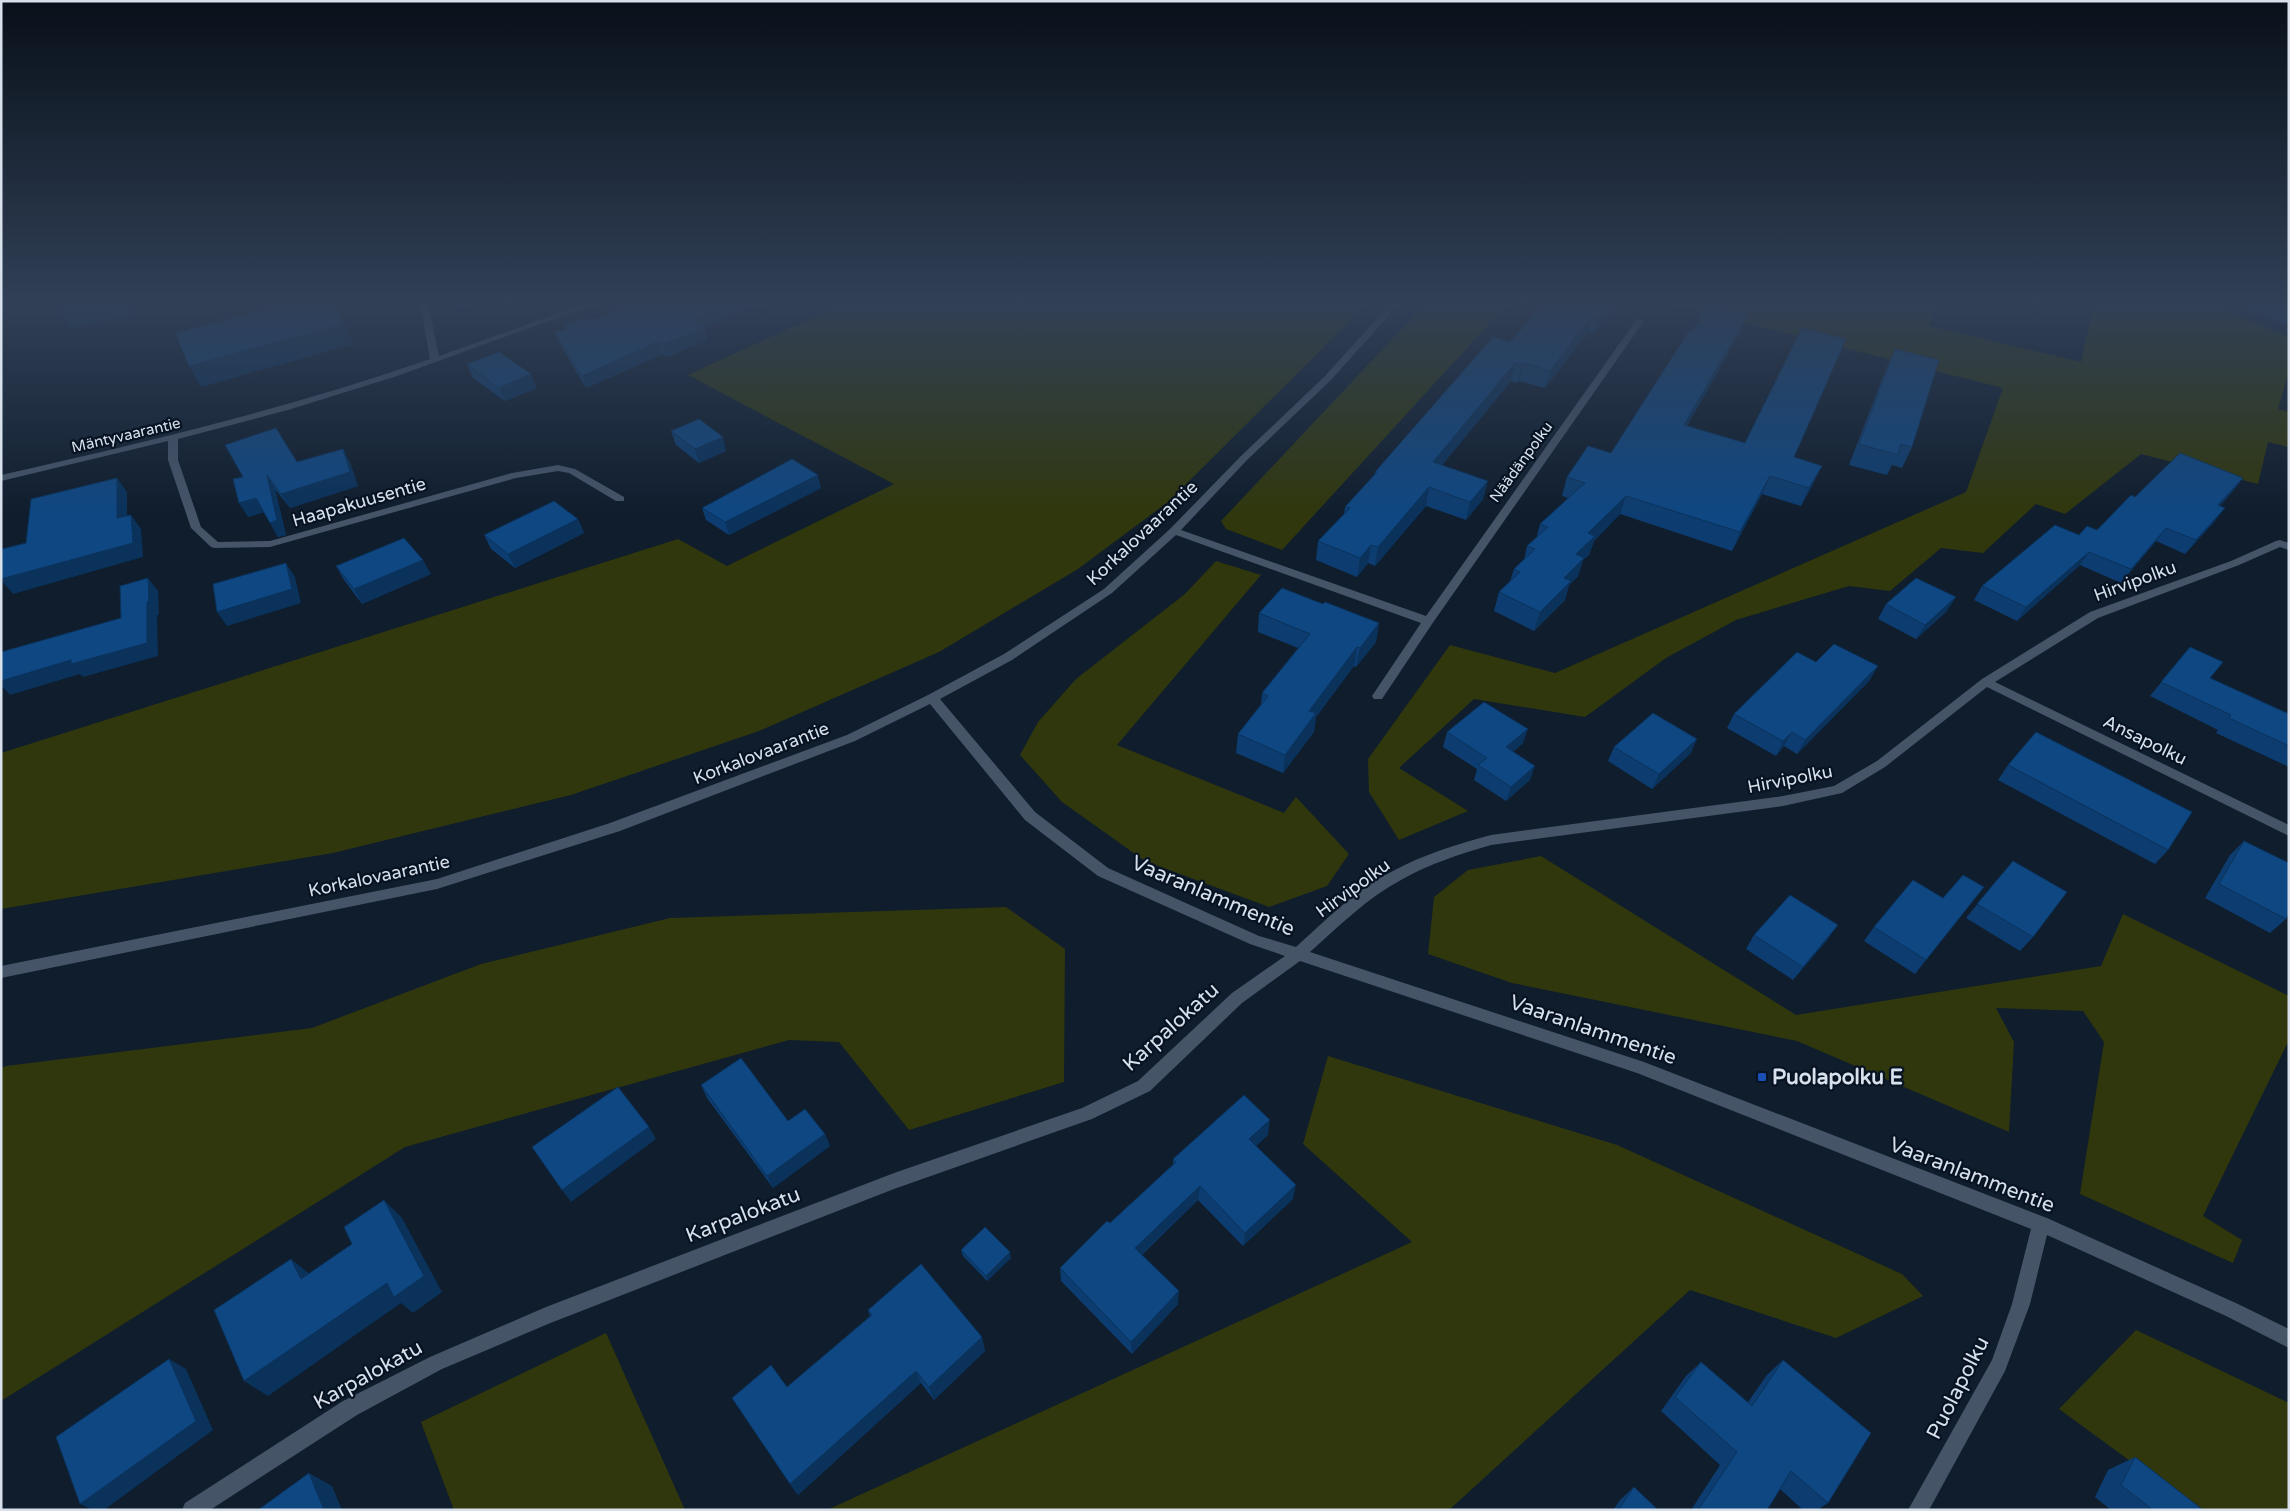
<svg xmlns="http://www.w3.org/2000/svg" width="2290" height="1511" viewBox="0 0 2290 1511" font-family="'Varela Round',sans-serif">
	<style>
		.green { fill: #30370d }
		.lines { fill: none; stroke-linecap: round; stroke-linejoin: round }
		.minor { fill: #455467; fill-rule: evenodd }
		.wall { fill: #0d3d70 }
		.shaded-wall { fill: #0a325b }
		.building { fill: #0f4782; stroke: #0a325b }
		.transit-dot { fill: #1a4fb4; stroke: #071323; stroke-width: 2 }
		.labels { text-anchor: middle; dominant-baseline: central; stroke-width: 4.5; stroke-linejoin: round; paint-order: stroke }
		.far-street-label { font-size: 15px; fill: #d7e0eb; stroke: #071323 }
		.street-label { font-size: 18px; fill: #d7e0eb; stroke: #071323 }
		.near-street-label { font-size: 21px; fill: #d7e0eb; stroke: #071323 }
		.near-poi-label { font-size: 21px; font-weight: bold; fill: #d7e0eb; stroke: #071323; text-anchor: start }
	</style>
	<rect width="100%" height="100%" fill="#0f1d2d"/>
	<path class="green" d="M 847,302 L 1369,302 L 1168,502 L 1078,569 L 939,652 L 759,731 L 571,795 L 333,853 L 1,909 L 1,753 L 678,539 L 727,566 L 894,484 L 688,375 Z
		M 1427,302 L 1509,302 L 1282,550 L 1226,529 L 1221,521 Z
		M 1672,302 L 1937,302 L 1929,326 L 2081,362 L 2094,302 L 2206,302 L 2289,337 L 2289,371 L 2278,409 L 2289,412 L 2289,447 L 2268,442 L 2258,484 L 2141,454 L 2065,514 L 2036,504 L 1983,553 L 1941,548 L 1890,591 L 1849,586 L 1736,620 L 1666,658 L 1585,717 L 1474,699 L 1399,768 L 1468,811 L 1399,840 L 1369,792 L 1368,759 L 1450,645 L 1555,673 L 1966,492 L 2003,388 L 1671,304 Z
		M 1216,561 L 1261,575 L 1117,745 L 1284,813 L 1296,797 L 1349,854 L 1327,886 L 1269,907 L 1145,861 L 1062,802 L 1020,755 L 1038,722 L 1076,679 L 1185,594 Z
		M 1541,856 L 1796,1015 L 2101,966 L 2123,914 L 2289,996 L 2289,1040 L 2203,1216 L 2242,1240 L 2233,1263 L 2080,1194 L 2104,1042 L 2083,1011 L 1996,1008 L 2014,1042 L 2009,1132 L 1797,1041 L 1512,983 L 1428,954 L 1434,897 L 1468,870 Z
		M 1006,907 L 1065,949 L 1064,1082 L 909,1130 L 839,1042 L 789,1040 L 405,1147 L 1,1401 L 1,1068 L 6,1066 L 312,1028 L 481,964 L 670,918 Z
		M 1328,1056 L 1617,1145 L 1902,1274 L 1923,1296 L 1836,1338 L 1690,1290 L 1449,1510 L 827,1510 L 1412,1242 L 1303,1144 Z
		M 2136,1330 L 2289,1403 L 2289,1510 L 2197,1510 L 2059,1409 Z
		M 606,1333 L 685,1510 L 454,1510 L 421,1422 Z"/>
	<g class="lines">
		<path class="minor" d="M 420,302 L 428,302 L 439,356 L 589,302 L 601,302 L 397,376 L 288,410 L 178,439 L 178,460 L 201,527 L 218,542 L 270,541 L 512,473 L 558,465 L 575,469 L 624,497 L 624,501 L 616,501 L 569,473 L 558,471 L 516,478 L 270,547 L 215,548 L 211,547 L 191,528 L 168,460 L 168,441 L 1,481 L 1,475 C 146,442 290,408 430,359 Z
			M 1392,302 L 1401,302 L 1331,380 L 1247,460 L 1181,530 L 1426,616 L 1637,319 L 1644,321 L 1432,624 L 1382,699 L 1374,699 L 1372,696 L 1421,623 L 1176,535 L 1112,593 L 1012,660 L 940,699 L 1035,812 L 1108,868 L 1259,936 L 1296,947 C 1325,921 1355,890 1391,872 C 1422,855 1457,844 1491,835 L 1783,796 L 1834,786 L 1877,761 L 1982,679 L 2090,612 L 2231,561 L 2276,541 L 2280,540 L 2289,543 L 2289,550 L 2280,547 L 2239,565 L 2098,618 L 1995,682 L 2289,825 L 2289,836 L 1987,687 L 1885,767 L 1842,793 L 1783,806 L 1491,845 C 1460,854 1429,864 1401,880 C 1367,898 1338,927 1310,952 L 1644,1062 L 2047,1218 L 2238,1304 L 2289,1329 L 2289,1348 L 2226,1316 L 2047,1235 L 2030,1304 L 2005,1371 L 1929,1510 L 1908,1510 L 1992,1360 L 2012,1304 L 2031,1229 L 1637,1073 L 1300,961 L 1242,1003 L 1150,1091 L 1092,1119 L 894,1189 L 548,1324 L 442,1369 L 357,1415 L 210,1510 L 182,1510 L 185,1503 L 343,1401 L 430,1357 L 546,1307 L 894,1173 L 1082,1108 L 1138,1081 L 1232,993 L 1285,956 L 1250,944 L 1098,876 L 1025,820 L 930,704 L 855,741 L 620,831 L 437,889 L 1,978 L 1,966 L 437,879 L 610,823 L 847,735 L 928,695 L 1004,654 L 1104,589 L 1170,529 L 1241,456 L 1325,376 Z"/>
	</g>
	<path class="wall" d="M 1619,302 L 1593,334 L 1588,332 L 1545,388 L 1519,381 L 1517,383 L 1511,381 L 1442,465 L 1483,499 L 1466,520 L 1426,506 L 1375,566 L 1368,563 L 1357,577 L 1316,560 L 1318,541 L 1344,514 L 1345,507 L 1374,476 L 1375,472 L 1510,342 Z
		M 2252,302 L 2289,302 L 2289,327 L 2247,309 Z
		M 1748,314 L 1741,331 L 1687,426 L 1794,457 L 1813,484 L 1801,506 L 1762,494 L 1732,551 L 1620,514 L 1594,541 L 1589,555 L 1583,560 L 1578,576 L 1569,585 L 1565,600 L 1534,631 L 1494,611 L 1499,592 L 1510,581 L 1514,569 L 1524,560 L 1527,546 L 1536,539 L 1540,524 L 1568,498 L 1562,496 L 1567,477 L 1611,453 L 1692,332 Z
		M 590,321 L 703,328 L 707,340 L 667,357 L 663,354 L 586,388 L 560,344 L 555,332 L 566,329 L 564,324 Z
		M 1895,349 L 1912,447 L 1902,468 L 1892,465 L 1887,475 L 1849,465 L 1886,369 Z
		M 467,364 L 537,388 L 505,401 L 473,378 Z
		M 671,431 L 726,451 L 699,463 L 676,445 Z
		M 343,449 L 350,463 L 358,486 L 290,508 L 275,489 L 286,535 L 278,537 L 264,512 L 248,517 L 233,479 Z
		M 2243,478 L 2233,491 L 2220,506 L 2215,521 L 2185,554 L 2156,541 L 2121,583 L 2080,565 L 2017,621 L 1974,600 L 1982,586 L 2097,530 L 2135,497 Z
		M 821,488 L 729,535 L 706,520 L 702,508 Z
		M 578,519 L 584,533 L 515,568 L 491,549 L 484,535 Z
		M 336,566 L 431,574 L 362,604 L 344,580 Z
		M 1323,604 L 1379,623 L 1376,642 L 1356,667 L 1354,666 L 1316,717 L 1314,732 L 1283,773 L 1236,753 L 1238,734 L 1261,704 L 1262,693 L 1298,648 L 1258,632 L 1259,613 Z
		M 1886,604 L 1947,611 L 1916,639 L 1878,619 Z
		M 2190,647 L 2210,678 L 2287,713 L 2289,710 L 2289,767 L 2216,733 L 2218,730 L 2150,696 Z
		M 1870,680 L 1797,754 L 1784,746 L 1776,756 L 1727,728 L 1734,714 Z
		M 1447,732 L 1523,743 L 1513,752 L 1530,780 L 1506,801 L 1474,780 L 1477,769 L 1443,747 Z
		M 1614,747 L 1691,753 L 1652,789 L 1608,761 Z
		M 2008,765 L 2168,850 L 2155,864 L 1998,780 Z
		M 2244,841 L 2286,919 L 2270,933 L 2205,898 L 2230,855 Z
		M 2013,861 L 2033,937 L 2020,951 L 1966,918 Z
		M 1943,898 L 1926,960 L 1915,974 L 1864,941 L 1874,927 Z
		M 1754,935 L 1828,939 L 1793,980 L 1746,949 Z
		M 701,1085 L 788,1121 L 825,1134 L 830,1146 L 773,1188 L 707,1098 Z
		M 1268,1135 L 1256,1146 L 1293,1199 L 1243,1246 L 1198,1200 L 1142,1255 L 1178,1304 L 1132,1354 L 1061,1281 L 1060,1268 L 1110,1223 L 1173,1165 L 1173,1159 Z
		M 961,1250 L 1011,1258 L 987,1281 L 963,1256 Z
		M 868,1310 L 982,1337 L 985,1351 L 934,1400 L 921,1383 L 798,1495 L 790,1484 L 787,1387 L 870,1316 Z
		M 1783,1360 L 1828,1503 L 1817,1510 L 1803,1510 L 1780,1489 L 1767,1510 L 1691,1510 L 1720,1465 L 1661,1411 L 1686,1376 L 1701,1362 L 1748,1402 L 1767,1375 Z
		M 2135,1457 L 2203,1510 L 2111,1510 L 2095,1497 L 2108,1470 Z
		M 1634,1487 L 1658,1510 L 1613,1510 L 1620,1500 Z"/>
	<path class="shaded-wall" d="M 87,302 L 132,302 L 133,315 L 72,328 L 59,308 Z
		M 453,302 L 485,302 L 456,308 Z
		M 731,302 L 761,302 L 697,331 L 704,328 L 707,340 L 667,357 L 663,344 L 691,320 Z
		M 1610,302 L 1619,302 L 1593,334 L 1598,316 Z
		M 1748,314 L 1741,331 L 1677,443 L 1684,425 Z
		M 1592,315 L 1588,332 L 1545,388 L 1550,371 Z
		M 344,324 L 354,344 L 201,387 L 189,366 Z
		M 659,341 L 663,354 L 586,388 L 582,376 Z
		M 1515,363 L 1511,381 L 1429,481 L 1433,462 Z
		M 1524,363 L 1519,381 L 1517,383 L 1522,365 Z
		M 531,374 L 537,388 L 505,401 L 499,388 Z
		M 723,437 L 726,451 L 699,463 L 695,449 Z
		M 343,449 L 350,463 L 358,486 L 290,508 L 281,494 Z
		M 1822,466 L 1813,484 L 1801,506 L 1809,488 Z
		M 267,475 L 275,489 L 286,535 L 278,537 L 270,523 Z
		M 818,475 L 821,488 L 729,535 L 725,522 Z
		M 1770,476 L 1762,494 L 1732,551 L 1740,532 Z
		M 117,478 L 127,492 L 127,533 L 117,518 Z
		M 2243,478 L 2233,491 L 2208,519 L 2218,505 Z
		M 1488,481 L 1483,499 L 1466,520 L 1470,502 Z
		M 1429,487 L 1426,506 L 1375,566 L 1378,547 Z
		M 1626,496 L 1620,514 L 1594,541 L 1589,555 L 1583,560 L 1578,576 L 1569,585 L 1565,600 L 1534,631 L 1540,612 L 1564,578 L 1588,533 Z
		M 256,498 L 264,512 L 248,517 L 239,503 Z
		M 2225,508 L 2215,521 L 2185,554 L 2196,540 Z
		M 131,515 L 141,529 L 143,557 L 13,594 L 1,580 Z
		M 578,519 L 584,533 L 515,568 L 508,554 Z
		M 2166,528 L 2156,541 L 2121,583 L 2131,569 Z
		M 1371,545 L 1368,563 L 1357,577 L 1360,558 Z
		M 2089,552 L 2080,565 L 2017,621 L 2026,607 Z
		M 423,560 L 431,574 L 362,604 L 354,589 Z
		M 286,563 L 295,577 L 301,603 L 227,626 L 217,612 Z
		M 148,578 L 158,591 L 159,615 L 157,615 L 158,656 L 83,677 L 80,674 L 10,695 L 1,685 L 1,681 L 71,660 L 147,602 Z
		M 1956,597 L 1947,611 L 1916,639 L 1925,625 Z
		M 1379,623 L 1376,642 L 1356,667 L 1360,648 Z
		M 1357,647 L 1354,666 L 1316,717 L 1314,732 L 1283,773 L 1285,755 L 1309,711 Z
		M 1878,666 L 1870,680 L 1797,754 L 1805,740 Z
		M 1528,729 L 1523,743 L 1502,761 L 1506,747 Z
		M 1792,732 L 1784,746 L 1776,756 L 1783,741 Z
		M 1697,739 L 1691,753 L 1652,789 L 1659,774 Z
		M 1535,766 L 1530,780 L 1506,801 L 1511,787 Z
		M 1838,925 L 1828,939 L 1793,980 L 1803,967 Z
		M 1270,1120 L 1268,1135 L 1247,1154 L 1249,1139 Z
		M 649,1127 L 656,1139 L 571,1202 L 562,1190 Z
		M 825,1134 L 830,1146 L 773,1188 L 767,1176 Z
		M 1296,1185 L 1293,1199 L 1243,1246 L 1245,1233 Z
		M 1200,1186 L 1198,1200 L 1135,1261 L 1135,1248 Z
		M 384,1200 L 402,1218 L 442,1292 L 413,1313 L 401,1303 L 268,1396 L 244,1381 L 387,1283 Z
		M 1010,1252 L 1011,1258 L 987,1281 L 986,1276 Z
		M 291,1259 L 312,1276 L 301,1279 Z
		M 1179,1291 L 1178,1304 L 1132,1354 L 1131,1342 Z
		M 982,1337 L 985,1351 L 934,1400 L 929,1387 Z
		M 169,1359 L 186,1369 L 213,1430 L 104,1510 L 93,1510 L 80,1504 Z
		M 916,1371 L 921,1383 L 798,1495 L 790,1484 Z
		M 309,1473 L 332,1486 L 342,1510 L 324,1510 Z"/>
	<path class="building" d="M 59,302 L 87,302 L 59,308 Z
		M 293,302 L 331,302 L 344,324 L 189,366 L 175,333 Z
		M 636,302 L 731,302 L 691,320 L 704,328 L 663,344 L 659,341 L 582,376 L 555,332 L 567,329 L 564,324 L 589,318 L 590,321 Z
		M 1545,302 L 1610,302 L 1598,316 L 1592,315 L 1550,371 L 1524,363 L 1522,365 L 1515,363 L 1433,462 L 1488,481 L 1470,502 L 1429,487 L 1378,547 L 1371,545 L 1360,558 L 1318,541 L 1350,508 L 1345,507 L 1377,472 L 1375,472 L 1493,337 L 1510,342 Z
		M 2270,302 L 2289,302 L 2289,310 Z
		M 1709,304 L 1748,314 L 1684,425 L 1745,443 L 1802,328 L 1846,339 L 1794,457 L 1822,466 L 1809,488 L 1770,476 L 1740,532 L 1626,496 L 1588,533 L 1595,536 L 1576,554 L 1584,558 L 1564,578 L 1571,581 L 1540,612 L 1499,592 L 1520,572 L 1514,569 L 1535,549 L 1527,546 L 1548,527 L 1540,524 L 1585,483 L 1567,477 L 1588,446 L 1611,453 L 1689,331 L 1692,332 Z
		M 1895,349 L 1939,360 L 1912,447 L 1901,444 L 1898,455 L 1859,444 Z
		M 499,352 L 531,374 L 499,388 L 467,364 Z
		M 699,419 L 723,437 L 695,449 L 671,431 Z
		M 276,428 L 297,462 L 343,449 L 350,472 L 281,494 L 267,475 L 277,520 L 270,523 L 256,498 L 239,503 L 233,479 L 243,477 L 225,445 Z
		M 2180,453 L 2243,478 L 2218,505 L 2225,508 L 2196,540 L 2166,528 L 2131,569 L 2089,552 L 2026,607 L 1982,586 L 2055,525 L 2079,535 L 2087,526 L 2097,530 L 2131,495 L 2135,497 Z
		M 792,459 L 818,475 L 725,522 L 702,508 Z
		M 117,478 L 117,518 L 131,515 L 133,543 L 1,579 L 2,549 L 26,543 L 31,499 Z
		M 554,501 L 578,519 L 508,554 L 484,535 Z
		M 404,538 L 423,560 L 354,589 L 336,566 Z
		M 286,563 L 292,589 L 217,612 L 213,584 Z
		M 148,578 L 149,601 L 147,602 L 147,643 L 71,664 L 71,660 L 1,681 L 1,652 L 121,618 L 120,586 Z
		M 1916,578 L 1956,597 L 1925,625 L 1886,604 Z
		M 1282,588 L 1323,604 L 1325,602 L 1379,623 L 1360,648 L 1357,647 L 1309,711 L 1316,713 L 1285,755 L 1238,734 L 1268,696 L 1262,693 L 1310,634 L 1259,613 Z
		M 1834,644 L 1878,666 L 1805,740 L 1792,732 L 1783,741 L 1734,714 L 1797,652 L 1816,662 Z
		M 2190,647 L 2223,662 L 2210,678 L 2289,714 L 2289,746 L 2229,718 L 2231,715 L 2161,682 Z
		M 1484,702 L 1528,729 L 1506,747 L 1535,766 L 1511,787 L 1478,765 L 1487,758 L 1447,732 Z
		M 1653,713 L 1697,739 L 1659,774 L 1614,747 Z
		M 2036,732 L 2192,812 L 2168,850 L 2008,765 Z
		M 2244,841 L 2289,863 L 2289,913 L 2286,919 L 2219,884 Z
		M 2013,861 L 2067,892 L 2033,937 L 1977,904 Z
		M 1963,875 L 1984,887 L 1926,960 L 1874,927 L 1913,880 L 1943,898 Z
		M 1790,895 L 1838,925 L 1803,967 L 1754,935 Z
		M 741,1058 L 788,1121 L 805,1109 L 825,1134 L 767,1176 L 701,1085 Z
		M 618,1087 L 649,1127 L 562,1190 L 532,1147 Z
		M 1244,1095 L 1270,1120 L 1249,1139 L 1296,1185 L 1245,1233 L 1200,1186 L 1135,1248 L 1179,1291 L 1131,1342 L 1060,1268 L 1107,1221 L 1110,1223 L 1176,1162 L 1173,1159 Z
		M 384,1200 L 424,1276 L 394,1297 L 387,1283 L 244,1381 L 214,1310 L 291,1259 L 301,1279 L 352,1244 L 344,1227 Z
		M 985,1227 L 1010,1252 L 986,1276 L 961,1250 Z
		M 921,1264 L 982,1337 L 929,1387 L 916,1371 L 790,1484 L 732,1398 L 771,1365 L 787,1387 L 872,1315 L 868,1310 Z
		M 169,1359 L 196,1421 L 80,1504 L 56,1437 Z
		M 1783,1360 L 1871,1433 L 1828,1503 L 1791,1471 L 1767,1510 L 1698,1510 L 1737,1452 L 1675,1397 L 1701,1362 L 1752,1406 Z
		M 2135,1457 L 2203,1510 L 2153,1510 L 2121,1485 Z
		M 309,1473 L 324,1510 L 258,1510 Z
		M 1634,1487 L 1658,1510 L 1618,1510 Z"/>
	<linearGradient id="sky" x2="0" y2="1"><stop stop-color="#081019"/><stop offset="0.59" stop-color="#314057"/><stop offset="1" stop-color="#314057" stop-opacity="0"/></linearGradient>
	<rect width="2290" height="514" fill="url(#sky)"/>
	<rect class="transit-dot" x="1757" y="1072" width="10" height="10" rx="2.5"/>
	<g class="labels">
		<g class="far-street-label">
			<text transform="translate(126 435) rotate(-13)">Mäntyvaarantie</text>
			<text transform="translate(1521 462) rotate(-54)">Näädänpolku</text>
		</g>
		<g class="street-label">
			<text transform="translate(359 502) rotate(-16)">Haapakuusentie</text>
			<text transform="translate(1142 533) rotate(-43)">Korkalovaarantie</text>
			<text transform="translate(2135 581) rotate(-20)">Hirvipolku</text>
			<text transform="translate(2145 740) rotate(26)">Ansapolku</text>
			<text transform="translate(761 753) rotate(-21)">Korkalovaarantie</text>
			<text transform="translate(1790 779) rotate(-11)">Hirvipolku</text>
			<text transform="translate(379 876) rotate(-12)">Korkalovaarantie</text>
			<text transform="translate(1353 888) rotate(-36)">Hirvipolku</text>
		</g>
		<g class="near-street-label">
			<text transform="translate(1213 896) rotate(23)">Vaaranlammentie</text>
			<text transform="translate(1171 1027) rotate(-42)">Karpalokatu</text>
			<text transform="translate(1593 1030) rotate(19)">Vaaranlammentie</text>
			<text transform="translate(1972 1175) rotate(21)">Vaaranlammentie</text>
			<text transform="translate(743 1215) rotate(-21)">Karpalokatu</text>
			<text transform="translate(368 1375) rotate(-29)">Karpalokatu</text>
			<text transform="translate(1958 1388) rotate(-63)">Puolapolku</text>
		</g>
		<g class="near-poi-label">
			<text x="1772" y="1077">Puolapolku E</text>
		</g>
	</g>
	<rect width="2290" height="1511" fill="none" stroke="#d7e0eb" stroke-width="5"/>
</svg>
